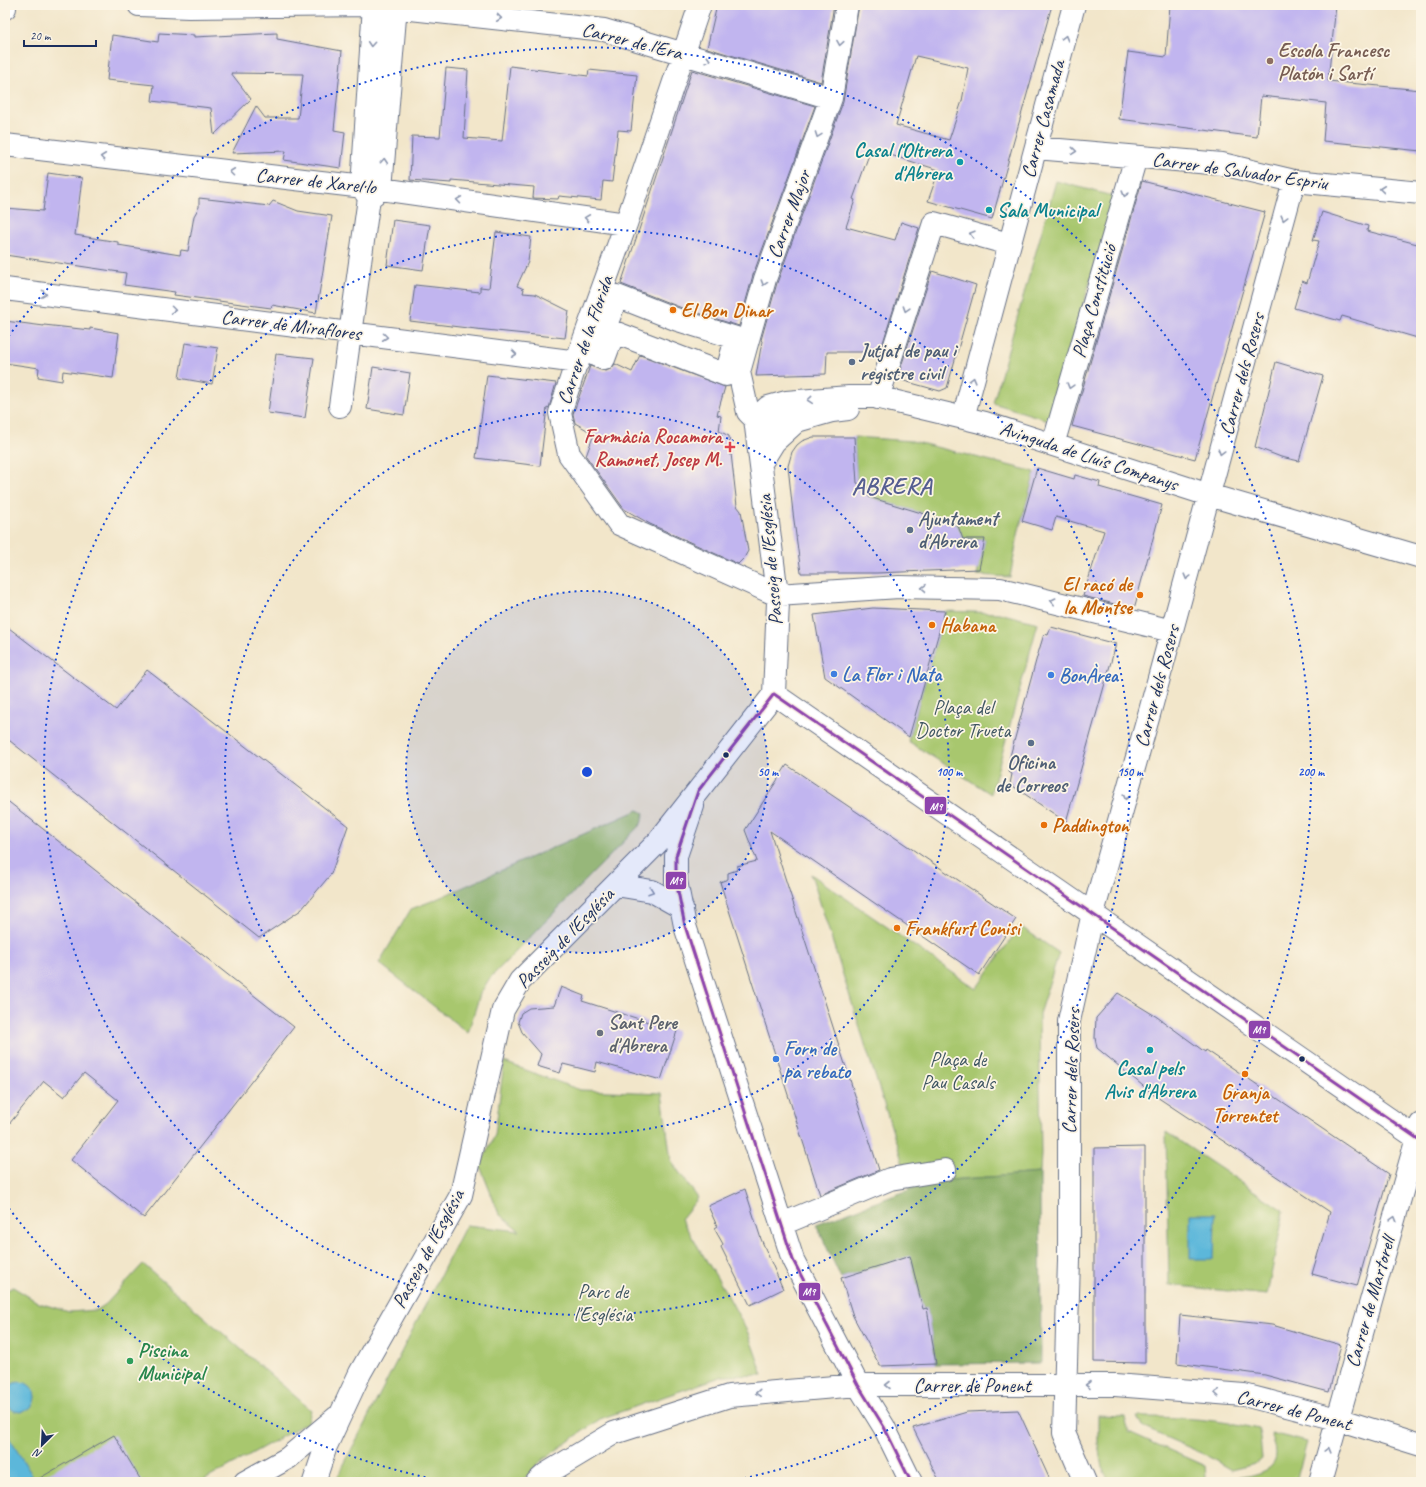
<svg xmlns="http://www.w3.org/2000/svg" width="1426" height="1487" viewBox="0 0 1426 1487" font-family="Caveat,sans-serif">
	<style>
		.green { fill: #a8c76e; stroke: #627b66 }
		.forest { fill: #86ac61; stroke: #506e60 }
		.water { fill: #5cb7da; stroke: #3c739c }
		.building { fill: #c1b5ef; fill-rule: evenodd }
		.lines { fill: none; stroke-linecap: round; stroke-linejoin: round }
		.street-casing { stroke: #666f84; stroke-width: 24 }
		.street { stroke: #fff; stroke-width: 22 }
		.bus-1-casing { stroke: #fcf5e5; stroke-width: 6 }
		.bus-1 { stroke: #8e44ad; stroke-width: 3 }
		.oneway { stroke: #8d97ae }
		.ring { fill: none; stroke: #1d4ed8; stroke-width: 2; stroke-dasharray: 2 4 }
		.education-dot { fill: #8d6e63; stroke: #fcf5e5; stroke-width: 1.5 }
		.culture-dot { fill: #0f9aa8; stroke: #fcf5e5; stroke-width: 1.5 }
		.food-dot { fill: #e8710a; stroke: #fcf5e5; stroke-width: 1.5 }
		.service-dot { fill: #5c6f8a; stroke: #fcf5e5; stroke-width: 1.5 }
		.health-dot { fill: #e0444e; stroke: #fcf5e5; stroke-width: 1.5 }
		.shop-dot { fill: #3f7fe0; stroke: #fcf5e5; stroke-width: 1.5 }
		.bus-dot { fill: #1b2f5e; stroke: #fcf5e5; stroke-width: 1.5 }
		.worship-dot { fill: #6b7280; stroke: #fcf5e5; stroke-width: 1.5 }
		.leisure-dot { fill: #2e9e5b; stroke: #fcf5e5; stroke-width: 1.5 }
		.labels { text-anchor: middle; dominant-baseline: central; stroke-width: 3.5; stroke-linejoin: round; paint-order: stroke }
		.street-label { font-size: 20px; fill: #1b2f5e; stroke: #fcf5e5 }
		.education-label { font-size: 20px; font-weight: bold; fill: #785e54; stroke: #fcf5e5; text-anchor: start }
		.culture-label { font-size: 20px; font-weight: bold; fill: #0d838f; stroke: #fcf5e5; text-anchor: end }
		.food-label { font-size: 20px; font-weight: bold; fill: #c56008; stroke: #fcf5e5; text-anchor: start }
		.service-label { font-size: 20px; font-weight: bold; fill: #4e5e75; stroke: #fcf5e5; text-anchor: start }
		.health-label { font-size: 20px; font-weight: bold; fill: #be3a42; stroke: #fcf5e5; text-anchor: end }
		.shop-label { font-size: 20px; font-weight: bold; fill: #366cbe; stroke: #fcf5e5; text-anchor: start }
		.park-label { font-size: 20px; fill: #3e5562; stroke: #fcf5e5 }
		.worship-label { font-size: 20px; font-weight: bold; fill: #5b616d; stroke: #fcf5e5; text-anchor: start }
		.leisure-label { font-size: 20px; font-weight: bold; fill: #27864d; stroke: #fcf5e5; text-anchor: start }
		.district-label { font-size: 24px; font-weight: bold; letter-spacing: 1px; fill: #555e91; stroke: #fcf5e5 }
		.centre { fill: #1d4ed8; stroke: #fcf5e5; stroke-width: 2 }
		.ring-label { font-size: 12px; text-anchor: middle; font-weight: bold; fill: #1d4ed8; stroke: #fcf5e5; stroke-width: 3.5; stroke-linejoin: round; paint-order: stroke }
		.line-badge { stroke: #fcf5e5; stroke-width: 1.5 }
		.badge-label { font-size: 11px; text-anchor: middle; font-weight: bold; fill: #fff }
	</style>
	<rect width="100%" height="100%" fill="#fcf5e5"/>
	<filter id="ink" filterUnits="userSpaceOnUse"><feTurbulence type="fractalNoise" baseFrequency=".025" numOctaves="2"/><feDisplacementMap in="SourceGraphic" scale="8" xChannelSelector="R" yChannelSelector="G"/><feConvolveMatrix kernelMatrix="1 2 1 2 8 2 1 2 1" color-interpolation-filters="sRGB"/></filter>
	<filter id="wash" filterUnits="userSpaceOnUse"><feTurbulence type="fractalNoise" baseFrequency=".012" numOctaves="4" result="noise"/><feDisplacementMap in="SourceGraphic" scale="16" xChannelSelector="R" yChannelSelector="G"/><feGaussianBlur stdDeviation="0.9" result="paint"/><feColorMatrix in="noise" values="0 0 0 0 0 0 0 0 0 0 0 0 0 0 0 0 0 1.4 0 .05"/><feComposite in="paint" operator="in"/></filter>
	<g filter="url(#wash)">
		<rect width="100%" height="100%" fill="#f2e6ca"/>
		<path class="green" d="M 1056,181 L 1116,197 L 1048,420 L 993,403 Z
			M 854,437 L 912,441 L 1035,472 L 1019,530 L 1010,577 L 977,575 L 985,539 L 959,538 L 958,526 L 954,522 L 941,519 L 869,497 L 867,488 L 865,486 L 857,487 Z
			M 945,611 L 999,613 L 1038,623 L 991,794 L 908,741 Z
			M 638,810 L 644,813 L 641,824 L 489,979 L 480,994 L 468,1033 L 379,963 L 411,909 L 432,901 Z
			M 811,874 L 976,989 L 1020,926 L 1059,953 L 1039,1014 L 1041,1153 L 1040,1173 L 949,1180 L 909,1190 L 904,1167 Z
			M 504,1062 L 580,1090 L 662,1093 L 671,1161 L 698,1198 L 681,1219 L 727,1294 L 748,1333 L 763,1375 L 723,1376 L 600,1419 L 541,1461 L 521,1482 L 335,1482 L 466,1225 L 520,1231 L 499,1214 L 480,1166 L 495,1135 Z
			M 1166,1132 L 1284,1211 L 1267,1295 L 1169,1285 Z
			M 143,1264 L 311,1410 L 308,1422 L 201,1482 L 5,1482 L 5,1291 L 13,1287 L 39,1303 L 69,1312 L 97,1310 L 106,1304 Z
			M 1098,1416 L 1125,1417 L 1129,1432 L 1205,1466 L 1206,1476 L 1203,1482 L 1110,1482 L 1102,1468 L 1098,1444 Z
			M 1137,1417 C 1177,1417 1219,1419 1259,1429 L 1262,1458 L 1255,1464 L 1231,1470 L 1204,1454 L 1142,1427 Z
			M 1271,1433 L 1307,1442 L 1296,1482 L 1217,1482 C 1234,1476 1277,1478 1276,1454 C 1276,1447 1273,1439 1271,1433 Z"/>
		<path class="forest" d="M 1040,1173 L 1041,1363 L 936,1364 L 927,1308 L 923,1309 L 910,1257 L 841,1278 L 816,1224 L 909,1190 L 949,1180 Z"/>
		<path class="water" d="M 1190,1214 L 1215,1214 L 1214,1259 L 1190,1259 Z
			M5 1397a15 15 0 1 1 30 0a15 15 0 1 1-30 0Z
			M 8,1436 L 32,1475 L 20,1482 L 5,1482 L 5,1438 Z"/>
		<g id="blocks">
			<path class="building" d="M 717,5 L 834,5 L 821,82 L 707,48 Z
				M 859,5 L 1052,5 L 992,219 L 928,201 L 939,170 L 871,149 L 853,199 L 855,200 L 846,227 L 895,240 L 901,222 L 919,228 L 880,352 L 827,352 L 826,374 L 756,376 L 762,341 L 761,340 L 777,283 L 843,102 ZM 916,56 L 968,68 L 962,101 L 949,140 L 896,125 Z
				M 1170,5 L 1336,5 L 1328,81 L 1421,90 L 1421,151 L 1323,141 L 1326,103 L 1261,96 L 1257,137 L 1119,119 L 1128,52 L 1166,57 Z
				M 159,33 L 194,35 L 194,37 L 277,33 L 277,39 L 342,51 L 334,130 L 345,132 L 341,168 L 284,160 L 286,151 L 232,153 L 256,106 L 265,118 L 298,118 L 303,74 L 231,73 L 251,99 L 214,135 L 211,108 L 152,101 L 154,85 L 107,80 L 112,35 L 158,42 Z
				M 510,66 L 588,76 L 589,70 L 637,75 L 631,131 L 618,130 L 612,182 L 603,181 L 601,200 L 559,196 L 558,199 L 533,198 L 534,187 L 451,180 L 451,183 L 410,180 L 412,136 L 440,137 L 446,68 L 468,70 L 464,138 L 502,141 Z
				M 692,70 L 815,106 L 753,275 L 739,326 L 682,308 L 621,284 Z
				M 48,173 L 82,178 L 75,235 L 118,242 L 118,245 L 180,255 L 181,250 L 188,251 L 194,216 L 199,207 L 199,198 L 269,206 L 273,201 L 298,211 L 332,216 L 316,313 L 272,305 L 271,308 L 174,295 L 175,292 L 124,285 L 126,273 L 5,255 L 5,208 L 43,211 Z
				M 1142,181 L 1265,212 L 1195,459 L 1072,426 Z
				M 1322,212 L 1368,226 L 1367,231 L 1421,245 L 1421,339 L 1342,316 L 1340,321 L 1294,308 L 1302,281 L 1307,283 L 1319,241 L 1313,240 Z
				M 393,220 L 430,225 L 423,270 L 387,265 Z
				M 496,232 L 531,237 L 528,262 L 517,286 L 524,289 L 523,293 L 535,294 L 569,311 L 565,338 L 476,329 L 410,321 L 415,285 L 480,292 L 480,287 L 489,288 Z
				M 932,271 L 976,285 L 947,388 L 940,391 L 897,379 Z
				M 5,321 L 44,326 L 44,325 L 90,330 L 90,328 L 119,333 L 113,378 L 63,371 L 62,381 L 38,377 L 39,368 L 5,363 Z
				M 185,343 L 218,348 L 212,384 L 179,378 Z
				M 276,354 L 314,358 L 305,418 L 268,413 Z
				M 640,355 L 725,387 L 717,415 L 721,416 L 719,431 L 729,436 L 737,506 L 741,511 L 748,551 L 744,558 L 738,564 L 650,524 L 624,509 L 586,456 L 594,434 L 575,423 L 573,414 L 590,366 L 605,371 L 611,369 L 615,364 L 632,372 Z
				M 1276,362 L 1323,376 L 1299,461 L 1281,457 L 1255,447 Z
				M 373,367 L 410,373 L 404,415 L 367,409 Z
				M 487,375 L 556,383 L 549,408 L 547,407 L 540,466 L 476,458 Z
				M 813,437 L 854,437 L 857,483 L 868,488 L 869,497 L 941,519 L 952,520 L 958,526 L 963,539 L 985,539 L 979,569 L 876,573 L 801,573 L 793,513 L 788,466 L 792,452 L 797,445 L 802,441 Z
				M 1037,468 L 1074,479 L 1075,475 L 1100,482 L 1099,487 L 1162,505 L 1134,609 L 1083,596 L 1104,531 L 1056,517 L 1052,530 L 1022,521 Z
				M 873,608 L 945,611 L 909,737 L 825,677 L 814,615 Z
				M 5,625 L 116,710 L 147,670 L 348,826 L 331,874 L 301,910 L 259,938 L 5,737 Z
				M 1051,627 L 1116,644 L 1066,822 L 1010,784 L 1012,774 L 1009,772 L 1012,761 L 1009,760 L 1037,657 L 1044,634 L 1048,635 Z
				M 787,765 L 1016,919 L 979,975 L 770,831 L 879,1170 L 820,1195 L 720,882 L 728,879 L 728,873 L 737,870 L 737,866 L 757,861 L 745,830 Z
				M 5,799 L 294,1027 L 144,1218 L 71,1160 L 118,1100 L 84,1073 L 64,1097 L 44,1081 L 5,1129 Z
				M 561,987 L 584,996 L 582,1001 L 677,1031 L 661,1080 L 597,1062 L 595,1072 L 563,1064 L 560,1073 L 537,1066 L 541,1054 L 522,1032 L 518,1022 L 521,1013 L 529,1008 L 554,1006 Z
				M 1118,993 L 1157,1017 L 1205,1052 L 1206,1050 L 1389,1174 L 1357,1286 L 1312,1274 L 1330,1212 L 1154,1095 L 1097,1048 L 1095,1038 L 1096,1018 Z
				M 1145,1147 L 1145,1363 L 1094,1362 L 1094,1148 Z
				M 745,1189 L 761,1239 L 783,1289 L 750,1305 L 721,1247 L 723,1244 L 714,1228 L 717,1226 L 708,1206 Z
				M 910,1256 L 923,1309 L 927,1308 L 936,1364 L 880,1366 L 853,1316 L 841,1278 Z
				M 1180,1315 L 1272,1325 L 1341,1345 L 1329,1392 L 1265,1375 L 1177,1363 Z
				M 1018,1410 L 1051,1482 L 940,1482 L 913,1428 L 967,1412 Z
				M 114,1435 L 142,1482 L 33,1482 Z"/>
		</g>
	</g>
	<g filter="url(#ink)">
		<use href="#blocks" fill-opacity="0" stroke="#666f84" stroke-width="1"/>
		<g class="lines">
			<defs>
				<path id="street" d="M 139,5 L 189,7 L 374,5 L 604,30 L 831,98
					M 374,5 L 362,187 L 369,198 L 381,189 L 396,5
					M 700,5 L 626,224 L 582,345 L 560,413 L 569,454 L 619,524 L 777,595 L 899,587 L 1000,589 L 1172,631
					M 5,8 L 5,5
					M 5,145 L 381,189 L 626,224
					M 1036,148 L 1222,164 L 1294,181 L 1421,193
					M 5,289 L 578,362
					M 617,296 L 678,320 L 736,338 L 726,375 L 614,332 L 604,359 L 595,355 Z
					M 878,398 L 934,223 L 1009,244
					M 340,406 L 369,198
					M 963,418 L 1074,5
					M 755,419 L 768,407 L 786,402 L 849,397 L 876,397 L 985,423 L 1209,495 L 1421,557
					M 797,421 L 770,425 L 755,419 L 748,412 L 739,372 L 765,279 L 831,98 L 847,5
					M 1053,445 L 1136,157
					M 761,463 L 774,442 L 797,421 L 832,411 L 848,409
					M 774,694 L 1421,1141
					M 693,806 L 676,856 L 676,881 L 685,926 L 793,1260 L 858,1385 L 884,1427 L 911,1482
					M 616,885 L 652,891 L 682,908
					M 782,1224 L 890,1179 L 945,1170
					M 245,1482 L 288,1458 L 337,1417
					M 314,1482 L 326,1446 L 360,1373 L 461,1195 L 503,1010 L 520,981 L 657,843 L 774,694 L 778,602 L 755,419
					M 537,1482 L 546,1474 L 614,1433 L 729,1396 L 858,1385 L 1115,1385 L 1244,1395 L 1337,1419 L 1421,1445
					M 1085,1482 L 1064,1433 L 1069,1260 L 1069,1021 L 1093,913 L 1150,711 L 1294,181
					M 1320,1482 L 1421,1124"/>
			</defs>
			<use href="#street" class="street-casing"/>
			<use href="#street" class="street"/>
			<defs>
				<path id="bus-1" d="M 774,694 L 698,791 L 676,856 L 676,881 L 685,926 L 793,1260 L 858,1385 L 884,1427 L 911,1482
					M 774,694 L 1421,1141"/>
			</defs>
			<use href="#bus-1" class="bus-1-casing"/>
			<use href="#bus-1" class="bus-1"/>
		</g>
		<defs><path id="oneway-chevron" d="M-2-3.5L2.5 0L-2 3.5" fill="none" stroke-width="1.6" stroke-linecap="round" stroke-linejoin="round"/></defs>
		<g class="oneway">
			<use href="#oneway-chevron" transform="translate(499 18) rotate(6)"/>
			<use href="#oneway-chevron" transform="translate(1065 38) rotate(-75)"/>
			<use href="#oneway-chevron" transform="translate(840 43) rotate(99)"/>
			<use href="#oneway-chevron" transform="translate(371 44) rotate(94)"/>
			<use href="#oneway-chevron" transform="translate(708 60) rotate(17)"/>
			<use href="#oneway-chevron" transform="translate(818 135) rotate(110)"/>
			<use href="#oneway-chevron" transform="translate(1074 151) rotate(5)"/>
			<use href="#oneway-chevron" transform="translate(103 157) rotate(-173)"/>
			<use href="#oneway-chevron" transform="translate(384 161) rotate(-85)"/>
			<use href="#oneway-chevron" transform="translate(232 172) rotate(-173)"/>
			<use href="#oneway-chevron" transform="translate(1382 189) rotate(-174)"/>
			<use href="#oneway-chevron" transform="translate(1125 194) rotate(106)"/>
			<use href="#oneway-chevron" transform="translate(459 200) rotate(-172)"/>
			<use href="#oneway-chevron" transform="translate(587 218) rotate(-172)"/>
			<use href="#oneway-chevron" transform="translate(1284 218) rotate(105)"/>
			<use href="#oneway-chevron" transform="translate(972 234) rotate(-164)"/>
			<use href="#oneway-chevron" transform="translate(764 283) rotate(107)"/>
			<use href="#oneway-chevron" transform="translate(44 294) rotate(7)"/>
			<use href="#oneway-chevron" transform="translate(906 309) rotate(108)"/>
			<use href="#oneway-chevron" transform="translate(173 310) rotate(7)"/>
			<use href="#oneway-chevron" transform="translate(385 337) rotate(7)"/>
			<use href="#oneway-chevron" transform="translate(514 354) rotate(7)"/>
			<use href="#oneway-chevron" transform="translate(973 380) rotate(-75)"/>
			<use href="#oneway-chevron" transform="translate(1070 386) rotate(106)"/>
			<use href="#oneway-chevron" transform="translate(810 400) rotate(175)"/>
			<use href="#oneway-chevron" transform="translate(1221 452) rotate(105)"/>
			<use href="#oneway-chevron" transform="translate(1187 577) rotate(105)"/>
			<use href="#oneway-chevron" transform="translate(924 588) rotate(-179)"/>
			<use href="#oneway-chevron" transform="translate(1053 601) rotate(-167)"/>
			<use href="#oneway-chevron" transform="translate(1126 797) rotate(106)"/>
			<use href="#oneway-chevron" transform="translate(651 891) rotate(19)"/>
			<use href="#oneway-chevron" transform="translate(1394 1219) rotate(-74)"/>
			<use href="#oneway-chevron" transform="translate(888 1385) rotate(180)"/>
			<use href="#oneway-chevron" transform="translate(1088 1385) rotate(180)"/>
			<use href="#oneway-chevron" transform="translate(758 1393) rotate(176)"/>
			<use href="#oneway-chevron" transform="translate(1217 1393) rotate(-175)"/>
			<use href="#oneway-chevron" transform="translate(1328 1450) rotate(-75)"/>
		</g>
	</g>
	<circle cx="587" cy="772" r="181" fill="#1d4ed8" fill-opacity=".12"/>
	<g class="ring">
		<circle cx="587" cy="772" r="181"/>
		<circle cx="587" cy="772" r="362"/>
		<circle cx="587" cy="772" r="543"/>
		<path d="M443 1481A724 724 0 0 1 5 1203M5 341A724 724 0 1 1 731 1481"/>
	</g>
	<circle class="education-dot" cx="1270" cy="61" r="4"/>
	<g class="culture-dot">
		<circle cx="960" cy="162" r="4"/>
		<circle cx="989" cy="210" r="4"/>
		<circle cx="1150" cy="1050" r="4"/>
	</g>
	<g class="food-dot">
		<circle cx="673" cy="310" r="4"/>
		<circle cx="1140" cy="595" r="4"/>
		<circle cx="932" cy="625" r="4"/>
		<circle cx="1044" cy="825" r="4"/>
		<circle cx="897" cy="928" r="4"/>
		<circle cx="1245" cy="1074" r="4"/>
	</g>
	<g class="service-dot">
		<circle cx="852" cy="362" r="4"/>
		<circle cx="910" cy="530" r="4"/>
		<circle cx="1031" cy="743" r="4"/>
	</g>
	<path class="health-dot" d="M728 441h4v4h4v4h-4v4h-4v-4h-4v-4h4z"/>
	<g class="shop-dot">
		<circle cx="834" cy="674" r="4"/>
		<circle cx="1051" cy="675" r="4"/>
		<circle cx="776" cy="1059" r="4"/>
	</g>
	<g class="bus-dot">
		<circle cx="726" cy="755" r="3.5"/>
		<circle cx="1302" cy="1059" r="3.5"/>
	</g>
	<circle class="worship-dot" cx="600" cy="1033" r="4"/>
	<circle class="leisure-dot" cx="130" cy="1361" r="4"/>
	<g class="labels">
		<g class="street-label">
			<text transform="translate(632 41) rotate(14)">Carrer de l'Era</text>
			<text transform="translate(1043 119) rotate(-75)">Carrer Casamada</text>
			<text transform="translate(1240 171) rotate(8)">Carrer de Salvador Espriu</text>
			<text transform="translate(316 181) rotate(6)">Carrer de Xarel·lo</text>
			<text transform="translate(789 214) rotate(-70)">Carrer Major</text>
			<text transform="translate(1094 301) rotate(-74)">Plaça Constitució</text>
			<text transform="translate(291 325) rotate(7)">Carrer de Miraflores</text>
			<text transform="translate(585 340) rotate(-71)">Carrer de la Florida</text>
			<text transform="translate(1242 374) rotate(-75)">Carrer dels Rosers</text>
			<text transform="translate(1089 456) rotate(18)">Avinguda de Lluís Companys</text>
			<text transform="translate(770 560) rotate(-95)">Passeig de l'Església</text>
			<text transform="translate(1157 686) rotate(-75)">Carrer dels Rosers</text>
			<text transform="translate(565 938) rotate(-46)">Passeig de l'Església</text>
			<text transform="translate(1071 1071) rotate(-88)">Carrer dels Rosers</text>
			<text transform="translate(428 1249) rotate(-62)">Passeig de l'Església</text>
			<text transform="translate(1370 1302) rotate(-74)">Carrer de Martorell</text>
			<text x="972" y="1385">Carrer de Ponent</text>
			<text transform="translate(1294 1410) rotate(14)">Carrer de Ponent</text>
		</g>
		<g class="education-label">
			<text x="1278" y="50">Escola Francesc<tspan x="1278" dy="23">Platón i Sartí</tspan></text>
		</g>
		<g class="culture-label">
			<text x="952" y="150">Casal l'Oltrera<tspan x="952" dy="23">d'Abrera</tspan></text>
			<text x="997" y="210" text-anchor="start">Sala Municipal</text>
			<text x="1150" y="1068" text-anchor="middle">Casal pels<tspan x="1150" dy="23">Avis d'Abrera</tspan></text>
		</g>
		<g class="food-label">
			<text x="681" y="310">El Bon Dinar</text>
			<text x="1132" y="584" text-anchor="end">El racó de<tspan x="1132" dy="23">la Montse</tspan></text>
			<text x="940" y="625">Habana</text>
			<text x="1052" y="825">Paddington</text>
			<text x="905" y="928">Frankfurt Conisi</text>
			<text x="1245" y="1092" text-anchor="middle">Granja<tspan x="1245" dy="23">Torrentet</tspan></text>
		</g>
		<g class="service-label">
			<text x="860" y="350">Jutjat de pau i<tspan x="860" dy="23">registre civil</tspan></text>
			<text x="918" y="518">Ajuntament<tspan x="918" dy="23">d'Abrera</tspan></text>
			<text x="1031" y="762" text-anchor="middle">Oficina<tspan x="1031" dy="23">de Correos</tspan></text>
		</g>
		<g class="health-label">
			<text x="722" y="436">Farmàcia Rocamora<tspan x="722" dy="23">Ramonet, Josep M.</tspan></text>
		</g>
		<g class="shop-label">
			<text x="842" y="674">La Flor i Nata</text>
			<text x="1059" y="675">BonÀrea</text>
			<text x="784" y="1048">Forn de<tspan x="784" dy="23">pa rebato</tspan></text>
		</g>
		<g class="park-label">
			<text x="963" y="707">Plaça del<tspan x="963" dy="23">Doctor Trueta</tspan></text>
			<text x="958" y="1059">Plaça de<tspan x="958" dy="23">Pau Casals</tspan></text>
			<text x="603" y="1291">Parc de<tspan x="603" dy="23">l'Església</tspan></text>
		</g>
		<g class="worship-label">
			<text x="608" y="1022">Sant Pere<tspan x="608" dy="23">d'Abrera</tspan></text>
		</g>
		<g class="leisure-label">
			<text x="138" y="1350">Piscina<tspan x="138" dy="23">Municipal</tspan></text>
		</g>
		<g class="district-label">
			<text x="892" y="486">ABRERA</text>
		</g>
	</g>
	<circle cx="587" cy="772" r="6" class="centre"/>
	<g class="ring-label">
		<text x="768" y="776">50 m</text>
		<text x="949" y="776">100 m</text>
		<text x="1130" y="776">150 m</text>
		<text x="1311" y="776">200 m</text>
	</g>
	<g class="line-badge">
		<rect x="924" y="796" width="23" height="19" rx="4" fill="#8e44ad"/>
		<rect x="665" y="871" width="22" height="19" rx="4" fill="#8e44ad"/>
		<rect x="1248" y="1020" width="23" height="19" rx="4" fill="#8e44ad"/>
		<rect x="798" y="1282" width="23" height="19" rx="4" fill="#8e44ad"/>
	</g>
	<g class="badge-label">
		<text x="936" y="810">M9</text>
		<text x="676" y="884">M9</text>
		<text x="1259" y="1033">M9</text>
		<text x="809" y="1295">M9</text>
	</g>
	<rect width="1426" height="1487" fill="none" stroke="#fcf5e5" stroke-width="20"/>
	<g transform="translate(42 1445) rotate(204)" stroke="#fcf5e5" stroke-width="3" paint-order="stroke">
	<path d="M0-3L7 15L0 10L-7 15Z" fill="#1b2f5e"/>
	<text y="-6" font-size="11" font-weight="bold" text-anchor="middle" fill="#1b2f5e">N</text>
	</g>
	<path d="M24 40v6h72v-6" fill="none" stroke="#1b2f5e" stroke-width="2"/>
	<text x="30" y="40" font-size="12" fill="#1b2f5e" stroke="#fcf5e5" stroke-width="3" paint-order="stroke">20 m</text>
</svg>
